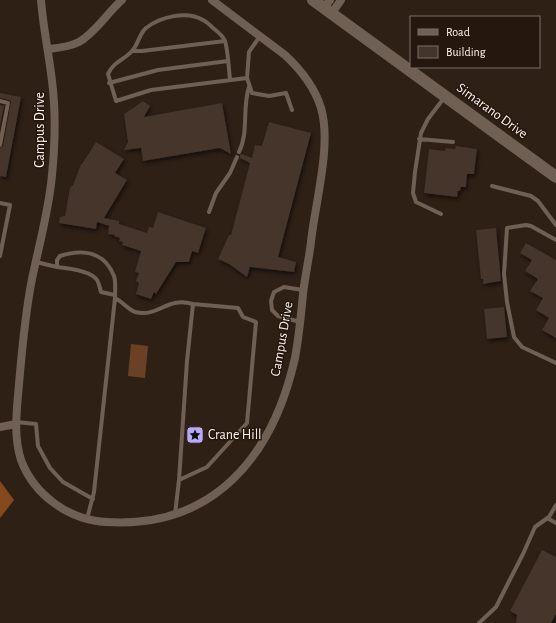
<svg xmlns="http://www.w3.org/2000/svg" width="556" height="623" viewBox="0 0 556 623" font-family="'Alegreya Sans',sans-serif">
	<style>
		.green { fill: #6a4124 }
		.water { fill: #844a1d }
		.building { fill: #44342a; filter: url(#shadow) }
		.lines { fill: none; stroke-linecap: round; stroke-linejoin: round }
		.lane { stroke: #705f53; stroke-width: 4 }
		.street { stroke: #705f53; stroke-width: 8 }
		.secondary { stroke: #705f53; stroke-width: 12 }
		.labels { text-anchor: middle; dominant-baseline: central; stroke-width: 3; stroke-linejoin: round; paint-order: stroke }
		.street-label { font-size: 14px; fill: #fcf2eb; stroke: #25170d }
		.poi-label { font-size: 14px; fill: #fcf2eb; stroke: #25170d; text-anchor: start }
	</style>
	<defs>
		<filter id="shadow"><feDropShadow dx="1.5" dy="2.5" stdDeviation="2" flood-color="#0009"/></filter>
	</defs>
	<rect width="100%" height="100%" fill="#2f2016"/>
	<path class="green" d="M 131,344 L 148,346 L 145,378 L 128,376 Z"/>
	<path class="water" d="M 0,481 L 14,500 L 0,518 Z"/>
	<path class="building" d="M 0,93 L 21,97 L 6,177 L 0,176 L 0,148 L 3,146 L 11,102 L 9,100 L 0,98 Z
		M 143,101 L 150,106 L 144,117 L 222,103 L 231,154 L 220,148 L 143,161 L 141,148 L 124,150 L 128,142 L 124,114 Z
		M 0,105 L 4,106 L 0,126 Z
		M 269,122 L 311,133 L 278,257 L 296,262 L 294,272 L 250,267 L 247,277 L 229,264 L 218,259 L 229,235 L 231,235 L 250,163 L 240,158 L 240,155 L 242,154 L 252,158 L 255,145 L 262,146 Z
		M 96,142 L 124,159 L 115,173 L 127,180 L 104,218 L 119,221 L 119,224 L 147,233 L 149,227 L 153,228 L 158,212 L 206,228 L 198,253 L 192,251 L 189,262 L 176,262 L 156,294 L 154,292 L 151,299 L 136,294 L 139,283 L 136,281 L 139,273 L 135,272 L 141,251 L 122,245 L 123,242 L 119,241 L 120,238 L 114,236 L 115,235 L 108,234 L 109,226 L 97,222 L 96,229 L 59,223 L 60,217 L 65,216 L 70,188 L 73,185 L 81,164 L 82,164 Z
		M 456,146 L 477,149 L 474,174 L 467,174 L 466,187 L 461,187 L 460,191 L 458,191 L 457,197 L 424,193 L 429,149 L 445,151 L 446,148 L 455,149 Z
		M 496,228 L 501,281 L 483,284 L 483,279 L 481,279 L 476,230 Z
		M 526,243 L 556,260 L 556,338 L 542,330 L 549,318 L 536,310 L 543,298 L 530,291 L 538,279 L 525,271 L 532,260 L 520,253 Z
		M 504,307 L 507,337 L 487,339 L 484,309 Z
		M 542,550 L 556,557 L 556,614 L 551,623 L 516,623 L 517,615 L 510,611 Z"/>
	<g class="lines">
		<path class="lane" d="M 133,51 L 142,51 L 225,41
			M 247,78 L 252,93 L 269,96 L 286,93 L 292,110
			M 230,80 C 229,70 228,51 225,41 C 223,36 217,31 213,28 C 210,25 207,22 203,20 C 187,10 160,17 146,28 C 139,34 138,45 132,51 C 124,60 113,62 108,74 L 116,101 L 151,90 L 247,78 L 249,52 L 260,36
			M 109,83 L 158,70 L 228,61
			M 0,101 L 8,103 L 0,145
			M 419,139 L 453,142
			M 239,152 C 249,132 242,108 249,87
			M 492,186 L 531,196 L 538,201 L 556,225
			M 0,203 L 10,205 L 0,256
			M 209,212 L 216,193 L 230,173 L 237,157
			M 441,214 L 416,202 L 413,193 L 415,172 L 421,133 L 428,119 L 444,98
			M 556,240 L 531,226 L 526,225 L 507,228 L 504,274 L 507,302 L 514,337 L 522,347 L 556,363
			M 36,262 L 57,267 L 57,260 L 60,256 C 82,249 104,251 114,276 C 116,282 115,291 115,298 L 94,492 L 87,519
			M 57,267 C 67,268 91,271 97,280 C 99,283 100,289 101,292 L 115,295
			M 115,298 C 123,302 127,309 135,312 C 150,316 159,308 171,304 C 179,301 186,302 193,304
			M 300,322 L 278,316 L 272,310 L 271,301 L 274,292 L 284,287 L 303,290
			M 16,422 L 36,424 L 38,446 L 50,468 L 63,482 L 93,499
			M 175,514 L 179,480 L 207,467 L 247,423 L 256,322 L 243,317 L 238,308 L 193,304 L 187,361 L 179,480
			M 547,518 L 556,523
			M 479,623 L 496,607 L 523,554 L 535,527 L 549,517 L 556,505"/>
		<path class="street" d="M 41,0 C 43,27 49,54 52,81 C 56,112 55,145 52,175 C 49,210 39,245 32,279 C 25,314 22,349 19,384 C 17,409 13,435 21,460 C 34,495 69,520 106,522 C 214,529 273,456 295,358 C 299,337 301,315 303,294 C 305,276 309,259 311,242 C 315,203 332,145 321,108 C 315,88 300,69 285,55 L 212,0
			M 324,8 L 330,0
			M 332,13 L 341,0
			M 48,49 C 58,48 69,47 79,42 C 96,32 107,13 122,0
			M 0,427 L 16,424"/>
		<path class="secondary" d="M 313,0 L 556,177"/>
	</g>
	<defs>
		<symbol id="sight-square" viewBox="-11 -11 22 22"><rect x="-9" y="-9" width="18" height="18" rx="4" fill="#b8abf7" stroke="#25170d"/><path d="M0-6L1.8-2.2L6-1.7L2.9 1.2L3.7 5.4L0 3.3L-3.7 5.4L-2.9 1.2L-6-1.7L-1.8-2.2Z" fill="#111"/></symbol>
	</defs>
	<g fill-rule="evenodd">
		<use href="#sight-square" x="185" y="425" width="20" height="20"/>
	</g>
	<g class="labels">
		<g class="street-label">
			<text transform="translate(492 111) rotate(36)">Simarano Drive</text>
			<text transform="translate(40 130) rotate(-90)">Campus Drive</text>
			<text transform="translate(282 339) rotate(-80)">Campus Drive</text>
		</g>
		<g class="poi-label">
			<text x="208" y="435">Crane Hill</text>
		</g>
	</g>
	<rect x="410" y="16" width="130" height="52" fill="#25170d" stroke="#7b6f66"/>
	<rect x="418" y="29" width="20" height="6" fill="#705f53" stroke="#7b6f66"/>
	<text x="446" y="36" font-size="12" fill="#fcf2eb">Road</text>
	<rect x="418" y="46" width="20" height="12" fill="#44342a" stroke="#7b6f66"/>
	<text x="446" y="56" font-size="12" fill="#fcf2eb">Building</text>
</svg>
